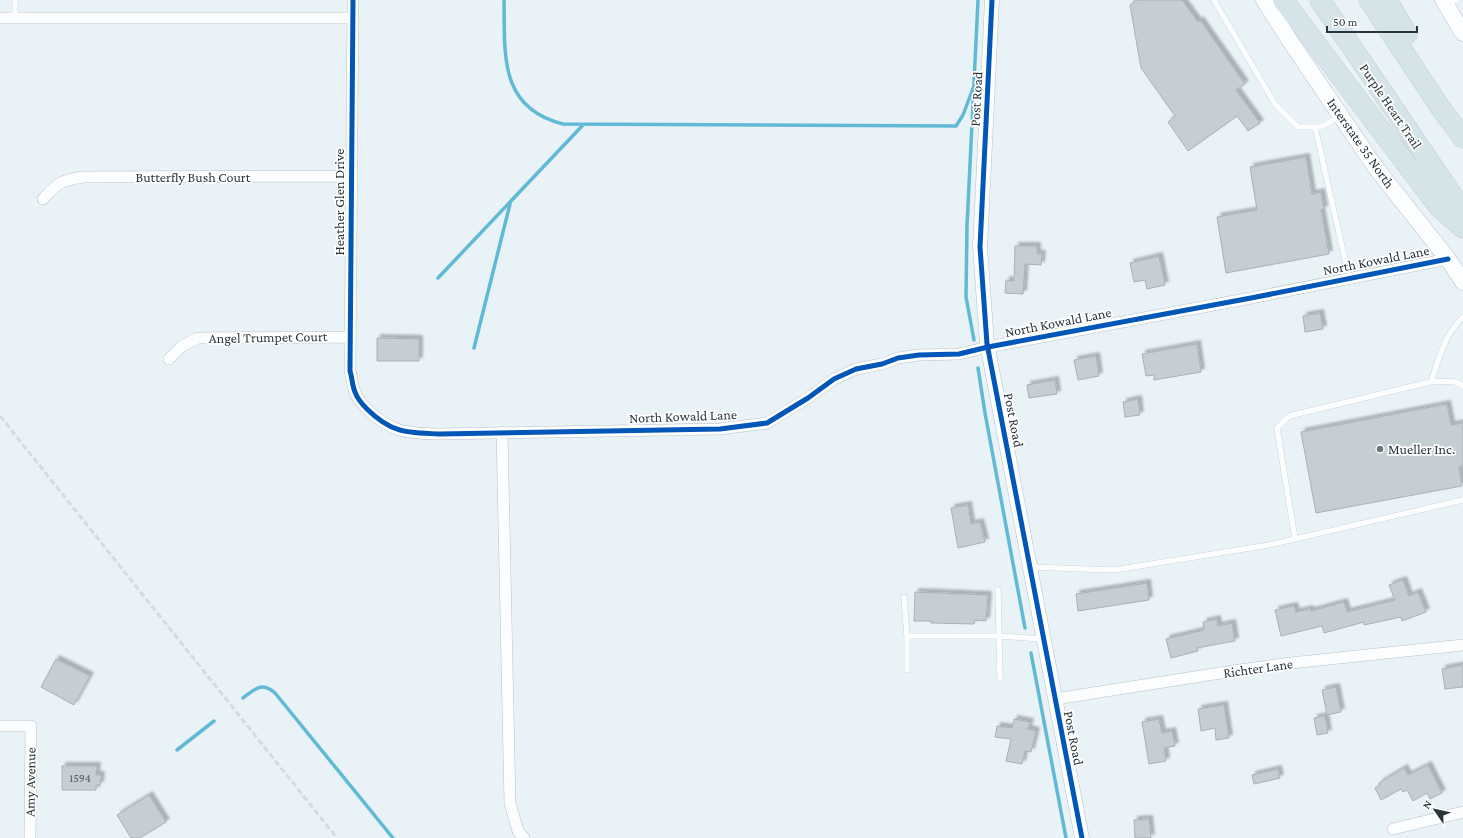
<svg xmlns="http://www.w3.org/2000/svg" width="1463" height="838" viewBox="0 0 1463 838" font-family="'Crimson Pro',serif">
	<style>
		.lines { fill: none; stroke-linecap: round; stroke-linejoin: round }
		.stream { stroke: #62b9d5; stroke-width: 3.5 }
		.building { fill: #c4ced3; stroke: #a8b2b7; filter: url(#shadow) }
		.service-casing { stroke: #b9c3c8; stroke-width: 6 }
		.minor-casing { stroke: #b9c3c8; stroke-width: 12 }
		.tertiary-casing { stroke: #b9c3c8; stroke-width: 15 }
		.secondary-casing { stroke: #b9c3c8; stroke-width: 17 }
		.motorway-casing { stroke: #c8ced1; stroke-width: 21 }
		.service { stroke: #fcfdfe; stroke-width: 5.5 }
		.minor { stroke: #fcfdfe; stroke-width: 11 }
		.tertiary { stroke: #fcfdfe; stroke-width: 14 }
		.secondary { stroke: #fcfdfe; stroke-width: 16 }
		.motorway { stroke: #d5e4e9; stroke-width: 20 }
		.rail { stroke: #d7dbdd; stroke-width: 3; stroke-dasharray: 6 3; stroke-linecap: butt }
		.cycleway-casing { stroke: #fff; stroke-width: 8 }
		.cycleway { stroke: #0057b8; stroke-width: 5 }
		.poi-dot { fill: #6c777c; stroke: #fff; stroke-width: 1.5 }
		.labels { text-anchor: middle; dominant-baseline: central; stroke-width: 3.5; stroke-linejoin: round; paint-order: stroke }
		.number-label { font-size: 12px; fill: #505b60 }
		.street-label { font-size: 14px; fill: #29353a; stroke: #fff }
		.poi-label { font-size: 14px; fill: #29353a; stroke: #fff; text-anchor: start }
	</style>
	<defs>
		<filter id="shadow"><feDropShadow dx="3.5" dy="-3.5" stdDeviation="1" flood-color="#0004"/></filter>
	</defs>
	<rect width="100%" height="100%" fill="#e8f2f7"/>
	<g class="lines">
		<path class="stream" d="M 504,0 C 505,53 498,108 563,124 L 956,126 L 963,115 L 974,86
			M 438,278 L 583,125
			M 974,340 L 966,297 L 967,226 L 978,0
			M 474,348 L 510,204
			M 978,368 L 985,413 L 1025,628
			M 1031,653 L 1066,838
			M 243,698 C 255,689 262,681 275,693 L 393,838
			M 177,750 L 214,721"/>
	</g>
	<path class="building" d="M 1137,0 L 1182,0 L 1198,22 L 1200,20 L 1245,84 L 1236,90 L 1260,123 L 1248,131 L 1237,116 L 1188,151 L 1168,122 L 1175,116 L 1141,68 L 1130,5 Z
		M 1306,157 L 1312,194 L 1321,192 L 1324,209 L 1321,210 L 1329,254 L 1226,273 L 1217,217 L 1257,210 L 1250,167 Z
		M 1015,246 L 1037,246 L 1037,254 L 1042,254 L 1041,265 L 1025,264 L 1023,294 L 1005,293 L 1006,280 L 1014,281 Z
		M 1159,256 L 1165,285 L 1147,289 L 1145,280 L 1134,282 L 1130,263 Z
		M 1320,313 L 1323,329 L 1305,332 L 1303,316 Z
		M 377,338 L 419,339 L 419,361 L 377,361 Z
		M 1197,344 L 1201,372 L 1154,380 L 1154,375 L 1146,376 L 1142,354 Z
		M 1096,356 L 1099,376 L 1078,380 L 1074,360 Z
		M 1055,380 L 1057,394 L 1029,398 L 1027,385 Z
		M 1138,399 L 1140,415 L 1125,417 L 1123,402 Z
		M 1447,404 L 1451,425 L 1463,423 L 1463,466 L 1459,467 L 1462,486 L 1316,513 L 1301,432 Z
		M 968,505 L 971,524 L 980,522 L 985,542 L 958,548 L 951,508 Z
		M 1403,580 L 1409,596 L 1418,592 L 1426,612 L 1402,621 L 1401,617 L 1364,625 L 1364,622 L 1324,633 L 1322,626 L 1281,636 L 1275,610 L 1294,606 L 1296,612 L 1310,609 L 1311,611 L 1344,602 L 1347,612 L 1395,600 L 1389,585 Z
		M 1147,583 L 1149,600 L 1078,611 L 1076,594 Z
		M 915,592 L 988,595 L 986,621 L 975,620 L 974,624 L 931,623 L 931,621 L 914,621 Z
		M 1217,619 L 1218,626 L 1232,623 L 1235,641 L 1197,648 L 1198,651 L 1171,658 L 1166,639 L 1204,630 L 1203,622 Z
		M 56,659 L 90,676 L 74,705 L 41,687 Z
		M 1463,665 L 1463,687 L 1445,689 L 1442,669 Z
		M 1336,687 L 1341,712 L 1327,715 L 1322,690 Z
		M 1224,705 L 1229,738 L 1216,740 L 1215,728 L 1201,731 L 1198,709 Z
		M 1325,716 L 1328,733 L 1317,735 L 1314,718 Z
		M 1014,719 L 1030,722 L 1028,729 L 1036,731 L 1031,752 L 1025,751 L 1022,764 L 1006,761 L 1011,739 L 995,737 L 997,726 L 1012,728 Z
		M 1159,719 L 1162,733 L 1172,731 L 1175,746 L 1164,748 L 1166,761 L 1149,764 L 1142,722 Z
		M 1428,765 L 1442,793 L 1430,799 L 1427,793 L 1413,801 L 1407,790 L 1403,792 L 1401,789 L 1381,800 L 1375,788 L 1380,785 L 1379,783 L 1404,768 L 1408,775 Z
		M 62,766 L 97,766 L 96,775 L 101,775 L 100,785 L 96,785 L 96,790 L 62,790 Z
		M 1278,769 L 1280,778 L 1254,784 L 1252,775 Z
		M 149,795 L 166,822 L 140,838 L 131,838 L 117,815 Z
		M 1149,819 L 1151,838 L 1135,838 L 1134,820 Z"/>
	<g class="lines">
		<defs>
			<path id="service" d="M 1214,0 L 1275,104 L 1298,127 L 1321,127 L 1339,117
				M 1448,4 L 1457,0
				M 15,18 L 15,0
				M 1315,127 L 1349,277
				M 1431,382 C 1439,359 1444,335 1463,317
				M 1295,539 L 1277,428 L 1289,416 L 1434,381 L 1456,382 L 1463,386
				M 1029,567 L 1114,570 L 1269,545 L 1463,500
				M 998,590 L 1000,679
				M 904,597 L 907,636 L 999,636 L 1043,639
				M 907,636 L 907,670"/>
			<path id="minor" d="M 353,0 L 350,371 C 352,377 352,385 355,392 C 357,398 362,404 367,409 C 391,433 407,433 440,434 L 720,429 L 767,423 L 808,398 L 834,379 L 856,369 L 882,364 L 898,358 L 919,355 L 959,354 L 988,347 L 1251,298 L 1448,259
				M 0,18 L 353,18
				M 43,199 C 57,183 62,180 83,177 L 352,176
				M 169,359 L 182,346 L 198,338 L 350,337
				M 502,432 L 510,803 L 518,831 L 524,838
				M 1055,699 L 1233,671 L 1291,663 L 1463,645
				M 0,726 L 31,726 L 30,838
				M 1393,829 L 1463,812"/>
			<path id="tertiary" d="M 992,0 L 980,247 L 987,344 L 1082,838"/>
			<path id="secondary" d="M 1264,0 L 1288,38 L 1376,168 L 1448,259 L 1463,282
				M 1443,0 L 1463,33"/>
			<path id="motorway" d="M 1283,0 L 1438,206 L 1463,228
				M 1320,0 L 1463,211
				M 1369,0 L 1442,110 L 1463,138
				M 1387,0 L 1407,34"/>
		</defs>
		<use href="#service" class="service-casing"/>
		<use href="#minor" class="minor-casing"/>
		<use href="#tertiary" class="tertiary-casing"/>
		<use href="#secondary" class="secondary-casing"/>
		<use href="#motorway" class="motorway-casing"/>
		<use href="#service" class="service"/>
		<use href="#minor" class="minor"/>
		<use href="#tertiary" class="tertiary"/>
		<use href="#secondary" class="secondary"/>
		<use href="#motorway" class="motorway"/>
		<path class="rail" d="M 0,416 L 337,838"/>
		<defs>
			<path id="cycleway" d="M 353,0 L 350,371 C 352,377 352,385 355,392 C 357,398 362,404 367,409 C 391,433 407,433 440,434 L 720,429 L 767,423 L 808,398 L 834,379 L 856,369 L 882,364 L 898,358 L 919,355 L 959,354 L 988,347 L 1251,298 L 1448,259
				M 992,0 L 980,247 L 987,344 L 1082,838"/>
		</defs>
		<use href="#cycleway" class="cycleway-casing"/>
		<use href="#cycleway" class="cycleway"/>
	</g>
	<circle class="poi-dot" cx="1380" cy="449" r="4"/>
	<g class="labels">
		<g class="number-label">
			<text x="80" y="778">1594</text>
		</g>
		<g class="street-label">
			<text transform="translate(976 99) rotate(-87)">Post Road</text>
			<text transform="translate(1391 106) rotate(56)">Purple Heart Trail</text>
			<text transform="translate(1361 143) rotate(55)">Interstate 35 North</text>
			<text x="193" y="177">Butterfly Bush Court</text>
			<text transform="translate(339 202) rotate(-90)">Heather Glen Drive</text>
			<text transform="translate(1376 260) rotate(-11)">North Kowald Lane</text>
			<text transform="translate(1058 322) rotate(-11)">North Kowald Lane</text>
			<text transform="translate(268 337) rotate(-1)">Angel Trumpet Court</text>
			<text transform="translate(683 416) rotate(-2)">North Kowald Lane</text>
			<text transform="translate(1014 420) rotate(79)">Post Road</text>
			<text transform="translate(1258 668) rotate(-8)">Richter Lane</text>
			<text transform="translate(1074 738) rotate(79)">Post Road</text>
			<text transform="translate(30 782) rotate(-89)">Amy Avenue</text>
		</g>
		<g class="poi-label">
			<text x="1388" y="449">Mueller Inc.</text>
		</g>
	</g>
	<g transform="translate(1435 810) rotate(304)" stroke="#ffffff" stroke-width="3" paint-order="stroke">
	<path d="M0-3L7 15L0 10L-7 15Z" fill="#29353a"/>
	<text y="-6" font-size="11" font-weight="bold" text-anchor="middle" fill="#29353a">N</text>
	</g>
	<path d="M1327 26v6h90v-6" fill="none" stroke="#29353a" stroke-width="2"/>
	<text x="1333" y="26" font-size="12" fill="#29353a" stroke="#ffffff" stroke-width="3" paint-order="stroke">50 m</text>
</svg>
